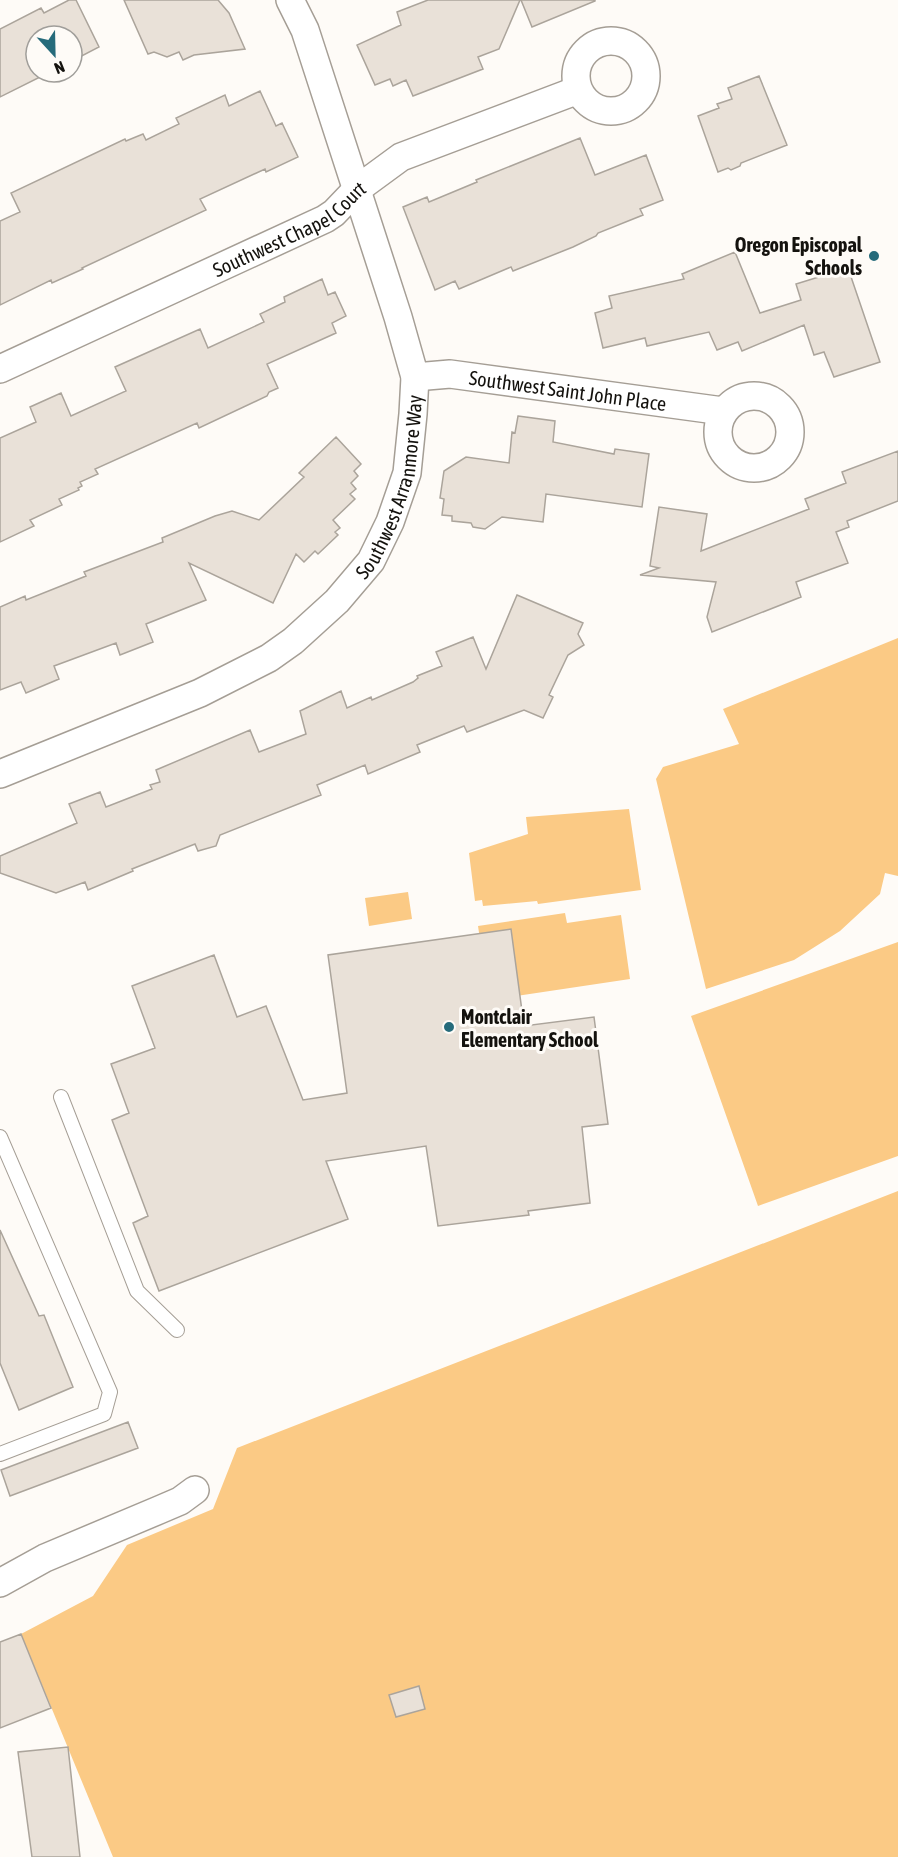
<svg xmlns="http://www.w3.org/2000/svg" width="898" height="1857" viewBox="0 0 898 1857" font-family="'Asap Condensed',sans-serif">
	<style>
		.green { fill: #fbca85 }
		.building { fill: #e9e1d8; stroke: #aba49b; stroke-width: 1.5 }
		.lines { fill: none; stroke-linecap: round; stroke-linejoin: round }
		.service-casing { stroke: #a59e95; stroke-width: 16 }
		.minor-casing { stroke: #a59e95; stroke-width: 30 }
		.service { stroke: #fff; stroke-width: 14 }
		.minor { stroke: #fff; stroke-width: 27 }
		.poi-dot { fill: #266b7b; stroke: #fefbf7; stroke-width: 2 }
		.labels { text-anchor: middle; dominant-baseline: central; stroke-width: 6; stroke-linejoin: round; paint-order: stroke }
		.street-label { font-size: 20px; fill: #14120e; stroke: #fefbf7 }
		.poi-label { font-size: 20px; font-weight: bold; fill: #14120e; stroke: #fefbf7; text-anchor: end }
	</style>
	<rect width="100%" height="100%" fill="#fefbf7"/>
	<path class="green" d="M 898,638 L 898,876 L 885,873 L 880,894 L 840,931 L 794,960 L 706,989 L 656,779 L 663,767 L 739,744 L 723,709 Z
		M 629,809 L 641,890 L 538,904 L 537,901 L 483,906 L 482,900 L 475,901 L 469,853 L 528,834 L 526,817 Z
		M 408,892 L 412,919 L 369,926 L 365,898 Z
		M 565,913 L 567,923 L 621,915 L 630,979 L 489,1000 L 478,926 Z
		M 898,942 L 898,1156 L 758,1206 L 691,1016 Z
		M 898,1191 L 898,1857 L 113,1857 L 21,1634 L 93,1596 L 127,1545 L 213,1509 L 237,1448 Z"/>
	<path class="building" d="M 69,0 L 76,0 L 99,47 L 72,61 L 72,36 L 36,36 L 36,72 L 50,72 L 0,97 L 0,29 L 41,8 L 44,13 Z
		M 124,0 L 218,0 L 229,13 L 245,49 L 194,55 L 183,60 L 179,52 L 167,57 L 154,52 L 148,54 Z
		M 428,0 L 520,0 L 499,49 L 478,57 L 483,69 L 413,96 L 406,80 L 393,86 L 390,79 L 375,85 L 357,45 L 401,25 L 397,12 Z
		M 521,0 L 595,0 L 595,1 L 532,27 Z
		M 759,76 L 787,145 L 741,163 L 740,166 L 731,170 L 728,168 L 718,172 L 698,116 L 719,108 L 717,104 L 732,99 L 728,88 Z
		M 260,91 L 276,126 L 282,123 L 298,157 L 266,172 L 265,169 L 200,199 L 206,210 L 82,268 L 83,269 L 52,283 L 51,280 L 0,305 L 0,221 L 20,212 L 11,193 L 125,139 L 126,141 L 143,134 L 146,140 L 179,124 L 176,118 L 225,95 L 229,106 Z
		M 580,138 L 595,175 L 646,155 L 663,200 L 640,209 L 643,215 L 598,233 L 596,236 L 573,247 L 513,271 L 511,267 L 459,289 L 455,281 L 435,290 L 403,207 L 427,197 L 429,202 L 477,182 L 476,180 Z
		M 735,252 L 760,313 L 801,300 L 796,284 L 848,268 L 880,362 L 834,377 L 824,352 L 814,355 L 804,325 L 742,351 L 738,342 L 717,350 L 709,332 L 647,346 L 645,338 L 603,348 L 595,313 L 612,308 L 609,296 L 684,279 L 682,274 Z
		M 322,279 L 328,295 L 335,292 L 346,316 L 332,323 L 336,333 L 267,364 L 278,388 L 269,392 L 267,396 L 199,428 L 197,423 L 95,469 L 98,474 L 80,482 L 82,486 L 78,488 L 79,490 L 59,499 L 62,505 L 30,520 L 34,526 L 0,542 L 0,438 L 36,422 L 30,407 L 61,393 L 71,416 L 126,391 L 115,367 L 200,329 L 208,348 L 264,322 L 260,314 L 285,302 L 284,297 Z
		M 518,416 L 555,421 L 553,442 L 614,454 L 615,449 L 649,454 L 642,507 L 546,494 L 543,522 L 502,517 L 485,529 L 473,527 L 471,523 L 452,521 L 452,516 L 442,515 L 444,499 L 440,498 L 444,471 L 466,457 L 509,463 L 512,432 L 515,433 Z
		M 336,437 L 361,464 L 354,471 L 358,476 L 351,483 L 356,489 L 350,494 L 355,499 L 333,520 L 340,528 L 335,532 L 338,535 L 318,554 L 315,551 L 304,562 L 296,554 L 273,603 L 189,563 L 206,600 L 146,624 L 153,642 L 120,655 L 116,643 L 54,666 L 59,679 L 26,693 L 21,682 L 0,690 L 0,607 L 25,596 L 26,600 L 86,576 L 84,572 L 163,542 L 162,538 L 215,516 L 232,511 L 259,520 L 304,477 L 299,473 Z
		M 898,451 L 898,501 L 847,521 L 849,527 L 836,532 L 848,563 L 796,582 L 801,597 L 712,632 L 707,617 L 716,582 L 640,575 L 659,568 L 650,566 L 659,507 L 707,514 L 701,551 L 809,509 L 805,499 L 846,483 L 842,472 Z
		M 517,595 L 583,623 L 578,634 L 584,645 L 568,655 L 549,695 L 553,697 L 543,718 L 524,710 L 467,732 L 464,726 L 417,745 L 420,752 L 368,774 L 365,765 L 317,785 L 321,795 L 220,835 L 216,846 L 198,851 L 195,844 L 132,869 L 133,871 L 88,890 L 85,882 L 56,893 L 0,873 L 0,856 L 77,823 L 69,804 L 100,792 L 106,807 L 152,789 L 150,785 L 160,782 L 156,770 L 250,730 L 259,752 L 306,734 L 300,711 L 341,691 L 347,708 L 371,697 L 372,700 L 413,682 L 418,678 L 417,676 L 442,666 L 436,652 L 473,637 L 486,669 Z
		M 511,929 L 524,1026 L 594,1017 L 608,1124 L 582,1127 L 590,1203 L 528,1211 L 529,1215 L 438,1226 L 426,1146 L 326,1161 L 348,1219 L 159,1291 L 133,1223 L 148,1216 L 112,1120 L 129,1113 L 111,1064 L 155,1048 L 132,986 L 214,955 L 237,1017 L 266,1006 L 303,1100 L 347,1093 L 328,955 Z
		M 0,1230 L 39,1316 L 44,1315 L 73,1387 L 19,1410 L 0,1363 Z
		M 128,1422 L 138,1448 L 10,1496 L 1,1470 Z
		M 21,1634 L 51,1708 L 0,1728 L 0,1642 Z
		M 419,1686 L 425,1709 L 396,1717 L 389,1695 Z
		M 68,1747 L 80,1857 L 32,1857 L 18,1752 Z"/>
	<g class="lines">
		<defs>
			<path id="service" d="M 61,1097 L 137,1291 L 177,1330
				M 0,1137 L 110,1392 L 104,1414 L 0,1454"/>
			<g id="minor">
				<circle cx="611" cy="76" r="35"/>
				<path id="s1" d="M 0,369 L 325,219 L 334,213 L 356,190 L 401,157 L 578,90"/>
				<path id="s2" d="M 415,377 L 450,374 L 723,411"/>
				<circle cx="754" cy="432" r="36"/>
				<path id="s3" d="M 0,774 L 200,693 L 269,658 L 293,641 L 337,601 L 371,561 L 390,522 L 407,473 L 413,414 L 415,377 L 398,317 L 305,30 L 290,0"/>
				<path d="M 0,1583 L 45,1558 L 159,1510 L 180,1501 L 195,1490"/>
			</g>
		</defs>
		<use href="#service" class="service-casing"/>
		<use href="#minor" class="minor-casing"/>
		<use href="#service" class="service"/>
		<use href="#minor" class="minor"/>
	</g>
	<g class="poi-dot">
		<circle cx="874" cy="256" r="6"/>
		<circle cx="449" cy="1027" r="6"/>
	</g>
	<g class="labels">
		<g class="street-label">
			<text stroke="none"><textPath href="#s1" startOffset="322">Southwest Chapel Court</textPath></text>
			<text stroke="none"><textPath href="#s2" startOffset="154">Southwest Saint John Place</textPath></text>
			<text stroke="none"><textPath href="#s3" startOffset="512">Southwest Arranmore Way</textPath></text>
		</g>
		<g class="poi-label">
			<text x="862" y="244">Oregon Episcopal<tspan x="862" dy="23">Schools</tspan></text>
			<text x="461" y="1016" text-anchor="start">Montclair<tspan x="461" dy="23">Elementary School</tspan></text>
		</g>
	</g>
	<g transform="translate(54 54) rotate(158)"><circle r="28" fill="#fefbf7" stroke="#a09e9a" stroke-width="1.5"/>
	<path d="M0-4.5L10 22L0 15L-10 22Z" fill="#266b7b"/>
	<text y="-9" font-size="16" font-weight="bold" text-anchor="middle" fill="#14120e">N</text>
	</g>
</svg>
